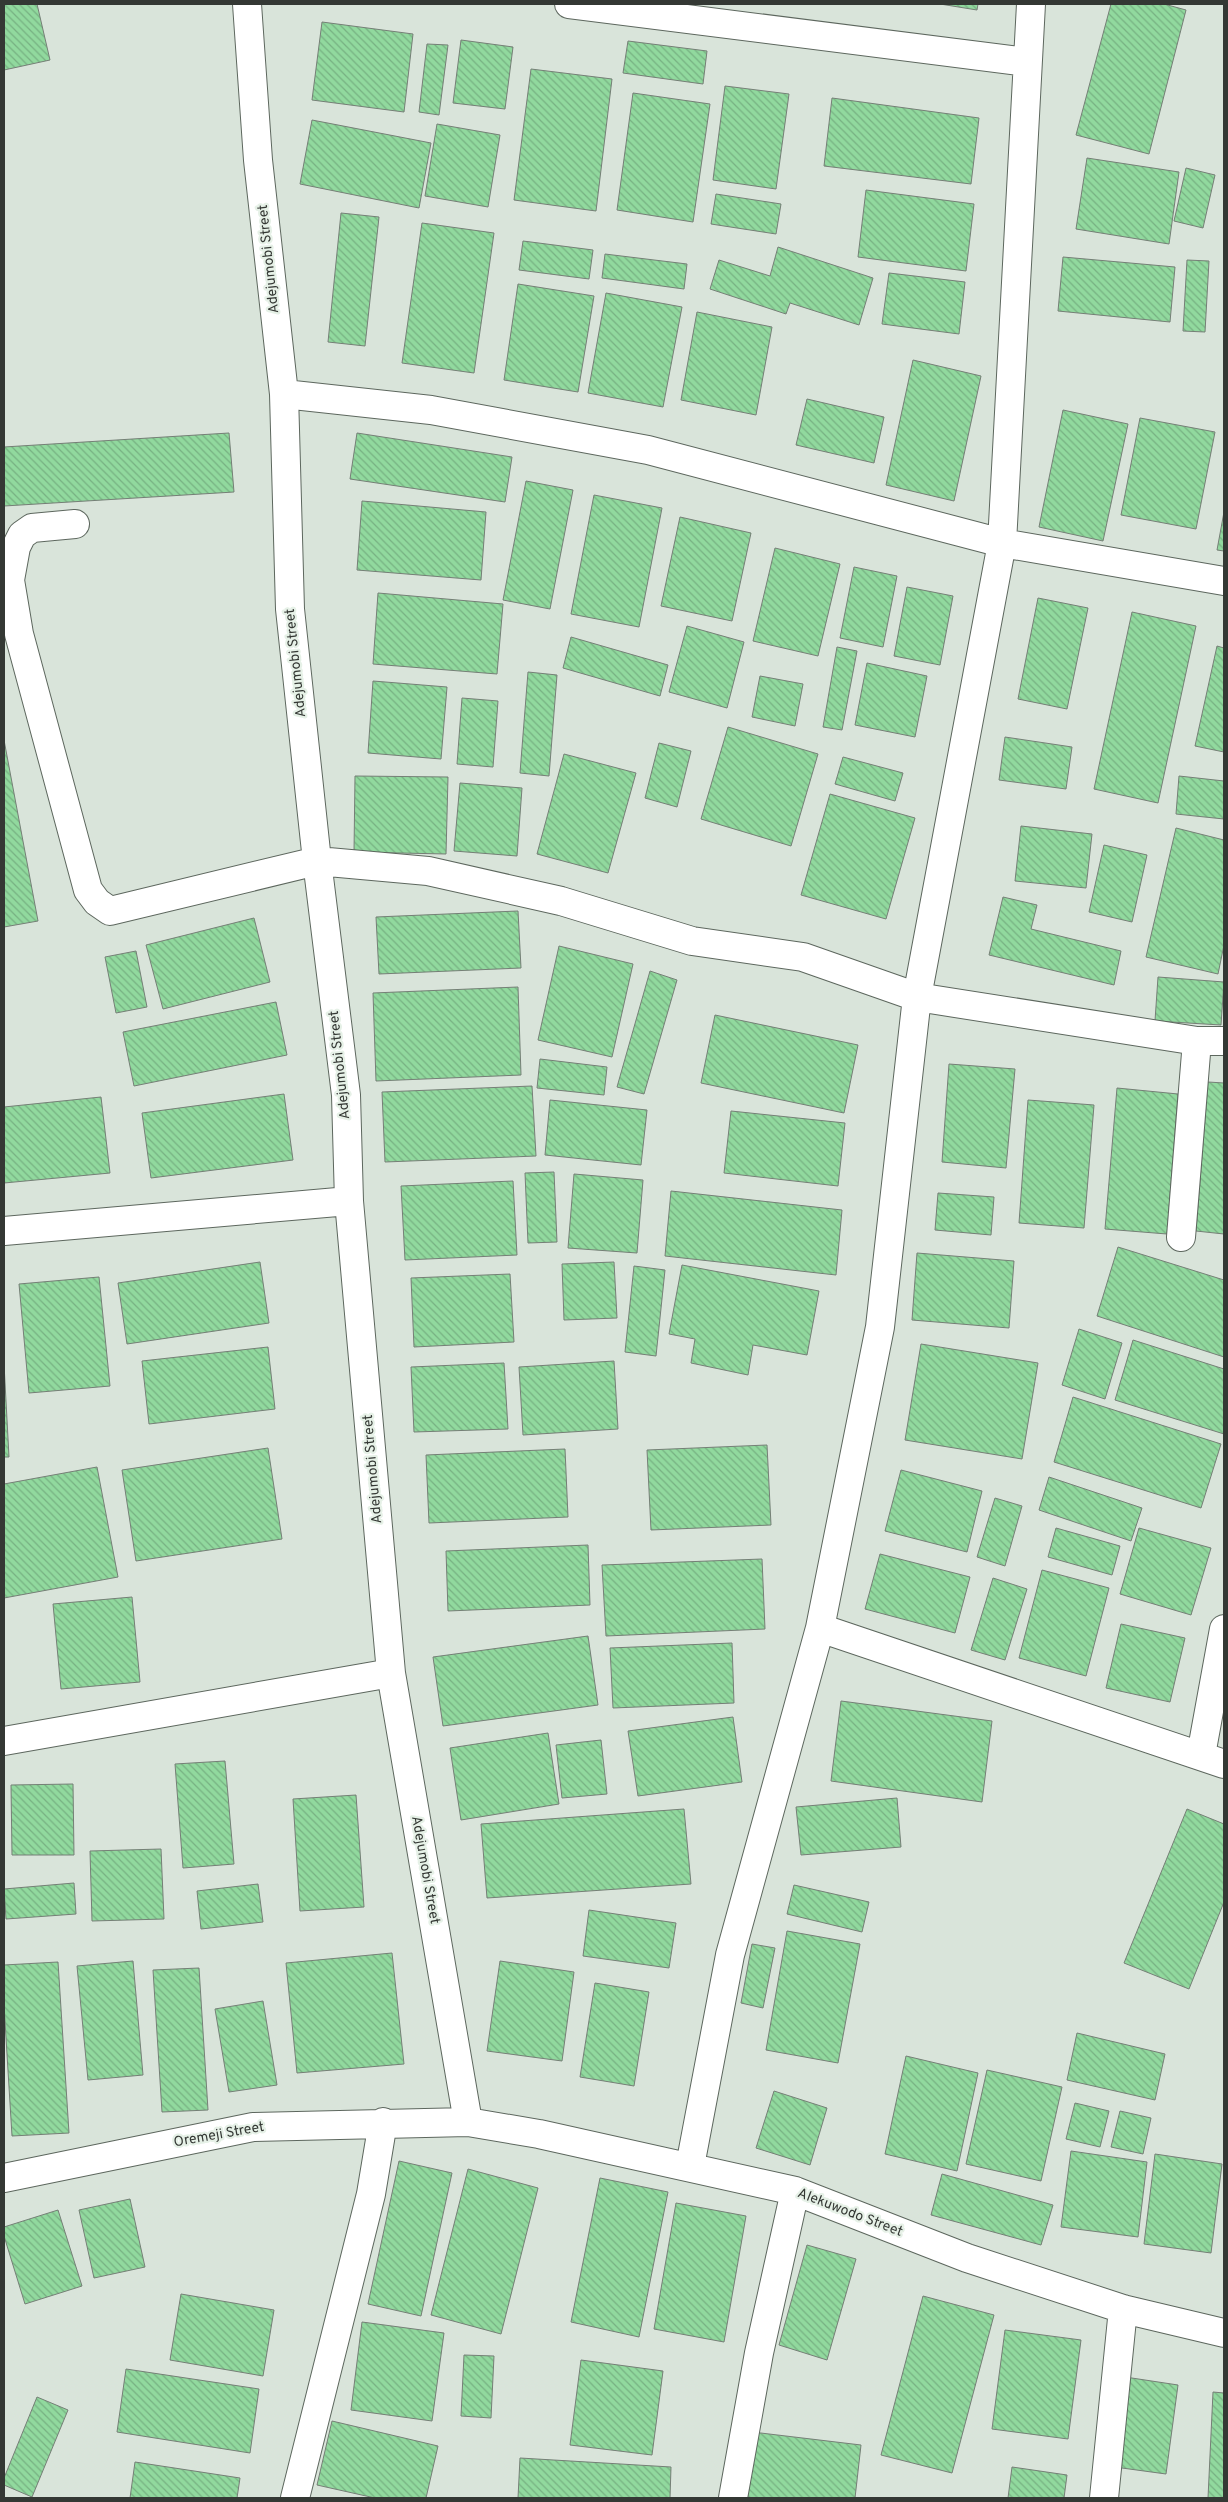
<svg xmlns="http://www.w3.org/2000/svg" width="1228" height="2502" viewBox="0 0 1228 2502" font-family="Overpass,sans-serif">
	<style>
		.building { fill: url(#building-back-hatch); stroke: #757f76 }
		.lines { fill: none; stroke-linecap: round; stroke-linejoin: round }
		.minor-casing { stroke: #5d675e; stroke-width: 30 }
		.minor { stroke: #fff; stroke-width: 28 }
		.labels { text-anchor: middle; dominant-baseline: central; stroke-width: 4.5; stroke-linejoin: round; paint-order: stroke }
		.street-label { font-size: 14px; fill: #343834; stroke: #e6f1e7 }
	</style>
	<defs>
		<pattern id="building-back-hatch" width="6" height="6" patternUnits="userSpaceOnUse" patternTransform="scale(1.25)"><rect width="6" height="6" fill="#91d99e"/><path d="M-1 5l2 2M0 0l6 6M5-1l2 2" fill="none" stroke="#77b182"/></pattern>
	</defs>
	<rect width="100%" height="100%" fill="#d9e4da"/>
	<path class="building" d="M 4,4 L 37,4 L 50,60 L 4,70 Z
		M 940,4 L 978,4 L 977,10 Z
		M 1111,4 L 1164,4 L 1186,10 L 1149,154 L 1076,135 Z
		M 322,22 L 413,34 L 404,112 L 312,100 Z
		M 461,40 L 513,47 L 505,109 L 453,103 Z
		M 628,41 L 707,51 L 703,84 L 623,73 Z
		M 427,44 L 448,45 L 439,115 L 419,112 Z
		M 531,69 L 612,79 L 596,211 L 514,200 Z
		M 725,86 L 789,94 L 776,189 L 713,180 Z
		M 633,93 L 710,104 L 693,222 L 617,210 Z
		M 832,98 L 979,118 L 971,184 L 824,166 Z
		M 312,120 L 431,143 L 419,208 L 300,184 Z
		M 437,124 L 500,135 L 488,207 L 425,196 Z
		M 1087,158 L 1179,172 L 1169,244 L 1076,229 Z
		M 1186,168 L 1215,175 L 1203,228 L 1174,221 Z
		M 866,190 L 974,204 L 966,271 L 858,257 Z
		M 716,194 L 781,204 L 776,234 L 711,224 Z
		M 341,213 L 379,217 L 365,346 L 328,342 Z
		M 422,223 L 494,233 L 474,373 L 402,363 Z
		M 523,241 L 593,250 L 589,279 L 519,270 Z
		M 778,247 L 873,278 L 859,325 L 790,303 L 786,314 L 710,289 L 719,260 L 770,276 Z
		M 605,254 L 687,264 L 684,289 L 602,278 Z
		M 1063,257 L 1175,267 L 1170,322 L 1058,311 Z
		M 1187,260 L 1209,261 L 1205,332 L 1183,331 Z
		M 889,273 L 965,282 L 959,334 L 882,324 Z
		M 518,284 L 594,296 L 578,392 L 504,380 Z
		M 606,293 L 682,307 L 663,407 L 588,393 Z
		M 697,312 L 772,327 L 756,415 L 681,400 Z
		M 913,360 L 981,376 L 954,501 L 886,485 Z
		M 807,399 L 884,417 L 874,463 L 796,445 Z
		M 1063,410 L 1128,424 L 1103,541 L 1039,527 Z
		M 1140,418 L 1215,432 L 1196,529 L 1121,515 Z
		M 229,433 L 234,492 L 4,506 L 4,447 Z
		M 357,433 L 512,457 L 505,502 L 350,479 Z
		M 526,481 L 573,490 L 550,609 L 503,600 Z
		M 594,495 L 662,508 L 639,627 L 571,614 Z
		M 362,501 L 486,512 L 481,580 L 357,570 Z
		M 1224,512 L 1224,551 L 1217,550 Z
		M 680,517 L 751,533 L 732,621 L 661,606 Z
		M 775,548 L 840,564 L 818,656 L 753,641 Z
		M 854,567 L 897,576 L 883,647 L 840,638 Z
		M 907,587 L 953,596 L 940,665 L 894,656 Z
		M 378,593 L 503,604 L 497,674 L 373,664 Z
		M 1038,598 L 1088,608 L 1067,709 L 1018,699 Z
		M 1132,612 L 1196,626 L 1158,803 L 1094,789 Z
		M 687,626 L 744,642 L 727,708 L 669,692 Z
		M 571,637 L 668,665 L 660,696 L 563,668 Z
		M 1217,646 L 1224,648 L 1224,752 L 1195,746 Z
		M 837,647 L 857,651 L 842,730 L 823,727 Z
		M 867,663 L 927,676 L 915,737 L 855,725 Z
		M 528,672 L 557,675 L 549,776 L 520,773 Z
		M 760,676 L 803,684 L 795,726 L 752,717 Z
		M 373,681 L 447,687 L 441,759 L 368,753 Z
		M 462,698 L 498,701 L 493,767 L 457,764 Z
		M 728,727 L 818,754 L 791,846 L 701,819 Z
		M 1005,737 L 1072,747 L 1066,789 L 999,780 Z
		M 4,740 L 38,921 L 4,927 Z
		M 659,743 L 691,751 L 677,807 L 645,798 Z
		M 564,754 L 636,773 L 608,873 L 537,854 Z
		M 843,757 L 903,773 L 895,801 L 835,784 Z
		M 355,776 L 448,777 L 446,854 L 354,852 Z
		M 1179,776 L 1224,781 L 1224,819 L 1176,814 Z
		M 460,783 L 522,788 L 517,856 L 454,851 Z
		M 830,794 L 915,818 L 886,919 L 801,895 Z
		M 1021,826 L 1092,834 L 1086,888 L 1015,881 Z
		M 1176,828 L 1224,840 L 1224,945 L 1218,974 L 1146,957 Z
		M 1104,845 L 1147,855 L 1132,922 L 1089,912 Z
		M 1003,897 L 1037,905 L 1031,929 L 1121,951 L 1114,985 L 989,955 Z
		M 518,911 L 521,968 L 379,974 L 376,917 Z
		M 254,918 L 270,982 L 163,1009 L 146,945 Z
		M 559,946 L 633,964 L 612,1057 L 538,1040 Z
		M 136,951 L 147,1007 L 116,1013 L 105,957 Z
		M 650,971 L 677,980 L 644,1094 L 617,1087 Z
		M 1158,977 L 1224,982 L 1221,1025 L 1155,1021 Z
		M 518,987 L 521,1075 L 376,1081 L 373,993 Z
		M 276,1002 L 287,1055 L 134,1086 L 123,1032 Z
		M 715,1015 L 858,1045 L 844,1113 L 701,1083 Z
		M 540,1059 L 607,1067 L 604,1095 L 537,1088 Z
		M 949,1064 L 1015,1069 L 1006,1168 L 942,1162 Z
		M 1208,1082 L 1224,1083 L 1224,1234 L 1196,1231 Z
		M 532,1086 L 536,1156 L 385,1162 L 382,1092 Z
		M 1117,1088 L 1178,1094 L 1167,1234 L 1105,1229 Z
		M 284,1094 L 293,1160 L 151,1178 L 142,1113 Z
		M 101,1097 L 110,1173 L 4,1183 L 4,1107 Z
		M 550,1100 L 647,1110 L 641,1165 L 545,1155 Z
		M 1028,1100 L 1094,1105 L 1084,1228 L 1019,1223 Z
		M 731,1111 L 845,1123 L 838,1186 L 724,1173 Z
		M 554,1172 L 557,1242 L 528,1243 L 525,1173 Z
		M 574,1174 L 643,1180 L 637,1253 L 568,1248 Z
		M 513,1181 L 517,1255 L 405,1260 L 401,1186 Z
		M 671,1191 L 842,1210 L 836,1275 L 665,1256 Z
		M 938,1193 L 994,1197 L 991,1235 L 935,1230 Z
		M 1118,1247 L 1224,1280 L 1224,1357 L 1097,1316 Z
		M 917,1253 L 1014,1261 L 1009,1328 L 912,1320 Z
		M 260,1262 L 269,1323 L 127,1344 L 118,1283 Z
		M 614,1262 L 617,1318 L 564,1320 L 562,1264 Z
		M 682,1265 L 819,1291 L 807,1355 L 753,1345 L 748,1375 L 691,1363 L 695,1339 L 669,1334 Z
		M 634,1266 L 665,1270 L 656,1356 L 625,1352 Z
		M 510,1274 L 514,1342 L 414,1347 L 411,1278 Z
		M 99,1277 L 110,1386 L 29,1393 L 19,1284 Z
		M 1079,1329 L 1122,1343 L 1105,1399 L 1062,1385 Z
		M 1133,1340 L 1224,1369 L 1224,1434 L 1115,1400 Z
		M 921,1344 L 1038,1363 L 1022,1459 L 905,1440 Z
		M 268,1347 L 275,1409 L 149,1424 L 142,1361 Z
		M 614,1361 L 618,1429 L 523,1435 L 519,1367 Z
		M 504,1363 L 508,1429 L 414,1432 L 411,1367 Z
		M 4,1364 L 9,1457 L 4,1457 Z
		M 1073,1397 L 1221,1444 L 1201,1508 L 1054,1462 Z
		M 767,1445 L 771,1525 L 651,1530 L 647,1450 Z
		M 268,1448 L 282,1539 L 136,1561 L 122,1470 Z
		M 565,1449 L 568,1517 L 429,1523 L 426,1455 Z
		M 97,1467 L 118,1577 L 4,1598 L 4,1484 Z
		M 901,1470 L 982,1491 L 967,1552 L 885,1531 Z
		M 1049,1477 L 1142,1508 L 1131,1541 L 1039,1510 Z
		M 995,1498 L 1022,1506 L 1005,1566 L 977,1557 Z
		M 1056,1528 L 1120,1546 L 1112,1575 L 1048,1557 Z
		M 1139,1528 L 1211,1548 L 1191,1615 L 1120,1594 Z
		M 588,1545 L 590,1605 L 448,1611 L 446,1551 Z
		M 880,1554 L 970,1577 L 955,1633 L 865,1609 Z
		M 762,1559 L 765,1629 L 606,1636 L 602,1565 Z
		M 1042,1570 L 1109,1588 L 1086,1676 L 1019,1658 Z
		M 993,1578 L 1027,1589 L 1005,1660 L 971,1650 Z
		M 132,1597 L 140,1682 L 61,1689 L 53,1604 Z
		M 1121,1624 L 1185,1638 L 1170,1702 L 1106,1688 Z
		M 588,1636 L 598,1705 L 443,1726 L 433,1657 Z
		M 732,1643 L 734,1703 L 613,1708 L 610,1648 Z
		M 841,1701 L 992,1721 L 982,1802 L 831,1781 Z
		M 733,1717 L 742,1782 L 638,1796 L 628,1731 Z
		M 548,1733 L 559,1804 L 461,1820 L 450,1748 Z
		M 601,1740 L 607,1794 L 562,1798 L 556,1745 Z
		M 225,1761 L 234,1864 L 183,1868 L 175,1764 Z
		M 73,1784 L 74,1855 L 12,1855 L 11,1785 Z
		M 356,1795 L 364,1907 L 300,1911 L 293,1799 Z
		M 897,1798 L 901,1847 L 801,1855 L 796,1807 Z
		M 684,1809 L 691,1884 L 487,1898 L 481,1824 Z
		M 1187,1809 L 1224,1824 L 1224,1902 L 1189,1989 L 1124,1963 Z
		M 161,1849 L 164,1919 L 92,1921 L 90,1851 Z
		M 74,1883 L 76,1914 L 6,1919 L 4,1889 Z
		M 258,1884 L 263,1922 L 201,1929 L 197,1891 Z
		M 794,1885 L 869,1902 L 862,1932 L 787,1914 Z
		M 589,1910 L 676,1923 L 669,1968 L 583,1956 Z
		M 787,1931 L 860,1944 L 838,2063 L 766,2050 Z
		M 752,1944 L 775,1948 L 763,2008 L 741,2003 Z
		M 392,1953 L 404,2064 L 297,2073 L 286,1963 Z
		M 133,1961 L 143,2075 L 88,2080 L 77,1966 Z
		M 500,1961 L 574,1972 L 562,2061 L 487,2051 Z
		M 58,1962 L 69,2133 L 12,2136 L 4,2005 L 4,1965 Z
		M 199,1968 L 208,2110 L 162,2112 L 153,1970 Z
		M 595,1983 L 649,1992 L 634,2086 L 580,2077 Z
		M 263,2001 L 277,2085 L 229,2092 L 215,2009 Z
		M 1077,2033 L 1165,2054 L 1155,2100 L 1067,2080 Z
		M 906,2056 L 978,2073 L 957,2171 L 885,2154 Z
		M 987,2070 L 1062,2087 L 1041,2181 L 966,2164 Z
		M 774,2091 L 827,2108 L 810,2165 L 756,2148 Z
		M 1075,2103 L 1109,2111 L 1100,2147 L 1066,2139 Z
		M 1120,2111 L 1151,2118 L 1143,2154 L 1111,2147 Z
		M 1071,2151 L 1147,2162 L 1138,2237 L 1061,2227 Z
		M 1155,2154 L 1222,2164 L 1211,2253 L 1144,2244 Z
		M 399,2161 L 452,2173 L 421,2316 L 368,2304 Z
		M 468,2169 L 538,2188 L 501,2334 L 431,2315 Z
		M 942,2174 L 1053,2205 L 1041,2245 L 931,2215 Z
		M 600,2178 L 668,2192 L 639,2337 L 571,2322 Z
		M 130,2199 L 145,2267 L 94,2278 L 79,2210 Z
		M 676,2203 L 746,2216 L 724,2342 L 654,2329 Z
		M 58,2210 L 82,2286 L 25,2304 L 4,2236 L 4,2227 Z
		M 807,2245 L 856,2259 L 827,2360 L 779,2345 Z
		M 181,2294 L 274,2310 L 263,2376 L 170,2360 Z
		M 923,2296 L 994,2315 L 952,2473 L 881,2455 Z
		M 362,2322 L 444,2333 L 432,2421 L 351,2410 Z
		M 1005,2330 L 1081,2340 L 1068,2439 L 992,2429 Z
		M 464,2355 L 494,2356 L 491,2418 L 461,2416 Z
		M 581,2360 L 663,2371 L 652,2455 L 570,2445 Z
		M 126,2369 L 259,2389 L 250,2453 L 117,2432 Z
		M 1112,2375 L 1178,2385 L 1166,2474 L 1100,2465 Z
		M 1213,2392 L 1224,2393 L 1224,2498 L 1208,2498 Z
		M 37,2397 L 68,2410 L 32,2497 L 4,2485 L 4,2478 Z
		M 332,2421 L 438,2446 L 426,2498 L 375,2498 L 317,2485 Z
		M 744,2431 L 861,2445 L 855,2498 L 736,2498 Z
		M 520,2458 L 671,2467 L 670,2498 L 518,2498 Z
		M 135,2462 L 240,2478 L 237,2498 L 130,2498 Z
		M 1012,2467 L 1067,2475 L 1064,2498 L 1008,2498 Z"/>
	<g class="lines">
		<defs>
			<path id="minor" d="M 247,4 L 258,160 L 284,394 L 290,609 L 317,861 L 346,1095 L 349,1201 L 391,1673 L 468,2122
				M 569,4 L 1026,62
				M 284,394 L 431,410 L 648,450 L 1002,543 L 1224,581
				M 75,524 L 32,528 L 22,535 L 16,547 L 10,580 L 19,634 L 88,890 L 97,902 L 110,911 L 317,861 L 428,871 L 561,901 L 692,941 L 803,957 L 917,997 L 1197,1041 L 1224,1041
				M 4,1231 L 349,1201
				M 1181,1237 L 1197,1041
				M 820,1628 L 1224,1764
				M 4,1741 L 391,1673
				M 1201,1755 L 1224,1629
				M 690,2166 L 730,1955 L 820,1628 L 880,1327 L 917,997 L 1002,543 L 1031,4
				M 4,2178 L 253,2127 L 468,2122 L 539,2134 L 795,2191 L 967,2258 L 1123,2309 L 1224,2333
				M 295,2498 L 371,2194 L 383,2122
				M 733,2498 L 759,2353 L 795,2191
				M 1104,2498 L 1123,2309"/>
		</defs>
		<use href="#minor" class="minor-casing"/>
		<use href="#minor" class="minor"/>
	</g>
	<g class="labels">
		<g class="street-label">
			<text transform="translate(269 259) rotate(-96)">Adejumobi Street</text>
			<text transform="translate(296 663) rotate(-96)">Adejumobi Street</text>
			<text transform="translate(340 1065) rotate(-96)">Adejumobi Street</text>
			<text transform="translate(373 1469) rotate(-95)">Adejumobi Street</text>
			<text transform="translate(425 1870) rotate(80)">Adejumobi Street</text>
			<text transform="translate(219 2135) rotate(-10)">Oremeji Street</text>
			<text transform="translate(850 2213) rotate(21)">Alekuwodo Street</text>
		</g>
	</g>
	<rect width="1228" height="2502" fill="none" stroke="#343834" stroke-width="10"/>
</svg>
